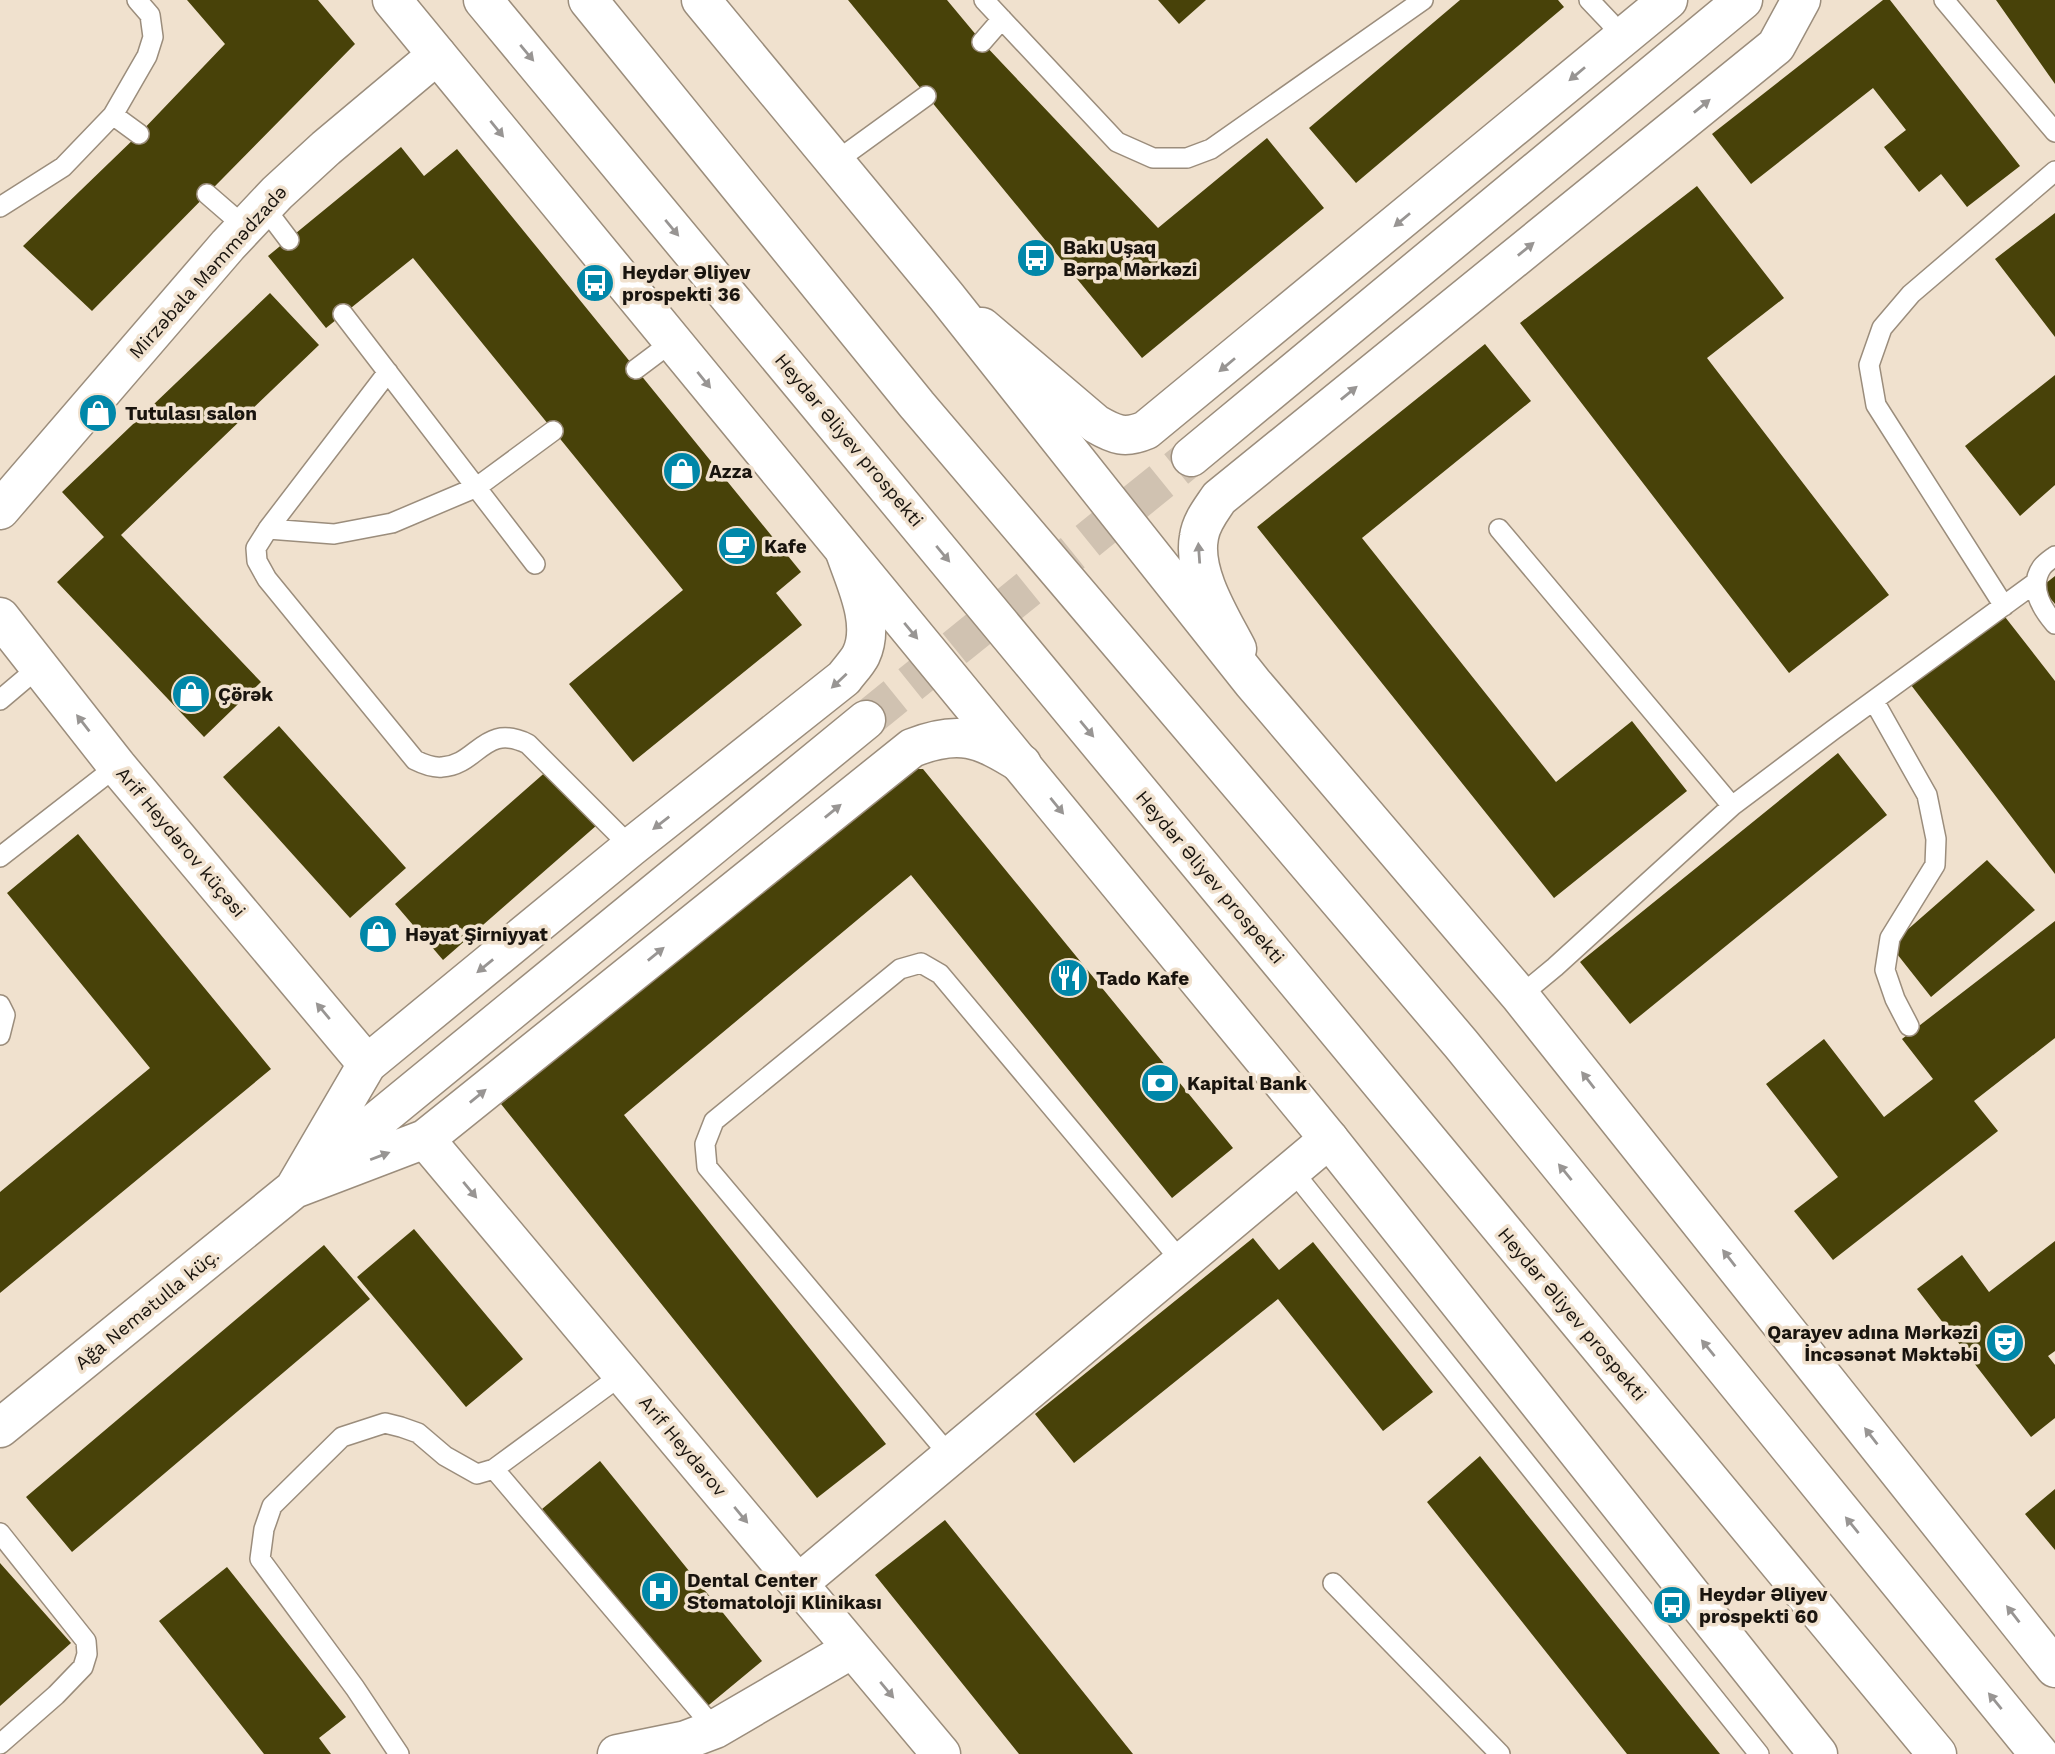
<svg xmlns="http://www.w3.org/2000/svg" width="2055" height="1754" viewBox="0 0 2055 1754" font-family="'Work Sans',sans-serif">
	<style>
		.building { fill: #484209 }
		.lines { fill: none; stroke-linecap: round; stroke-linejoin: round }
		.tertiary-tunnel { stroke: #d0c2b1; stroke-width: 38; stroke-dasharray: 38 19; stroke-linecap: butt }
		.service-casing { stroke: #9b8d7c; stroke-width: 22 }
		.minor-casing { stroke: #9b8d7c; stroke-width: 41 }
		.tertiary-casing { stroke: #9b8d7c; stroke-width: 41 }
		.secondary-casing { stroke: #9b8d7c; stroke-width: 41 }
		.trunk-casing { stroke: #9b8d7c; stroke-width: 41 }
		.service { stroke: #fff; stroke-width: 19 }
		.minor { stroke: #fff; stroke-width: 38 }
		.tertiary { stroke: #fff; stroke-width: 38 }
		.secondary { stroke: #fff; stroke-width: 38 }
		.trunk { stroke: #fff; stroke-width: 38 }
		.oneway { fill: #989593 }
		.labels { text-anchor: middle; dominant-baseline: central; stroke-width: 7; stroke-linejoin: round; paint-order: stroke }
		.poi-label { font-size: 19px; font-weight: bold; fill: #19140e; stroke: #f0e1ce; text-anchor: start }
		.street-label { font-size: 19px; fill: #19140e; stroke: #f0e1ce }
	</style>
	<rect width="100%" height="100%" fill="#f0e1ce"/>
	<path class="building" d="M 187,0 L 318,0 L 355,44 L 92,311 L 23,246 L 139,134 L 225,44 Z
		M 848,0 L 947,0 L 982,42 L 1158,228 L 1267,138 L 1324,208 L 1142,358 Z
		M 1158,0 L 1206,0 L 1179,24 Z
		M 1460,0 L 1558,0 L 1564,7 L 1356,183 L 1309,128 Z
		M 1883,0 L 1890,0 L 2020,166 L 1967,207 L 1941,174 L 1919,192 L 1884,147 L 1906,130 L 1873,88 L 1751,184 L 1712,134 Z
		M 1996,0 L 2055,0 L 2055,84 Z
		M 401,147 L 424,176 L 457,149 L 801,572 L 776,593 L 802,625 L 633,762 L 569,684 L 683,590 L 413,258 L 326,328 L 268,256 Z
		M 1697,186 L 1784,298 L 1707,358 L 1889,595 L 1789,673 L 1520,323 Z
		M 2055,213 L 2055,337 L 1995,259 Z
		M 270,293 L 319,345 L 121,535 L 261,682 L 204,737 L 57,582 L 104,537 L 62,492 Z
		M 1485,344 L 1531,401 L 1362,538 L 1556,782 L 1632,721 L 1687,791 L 1554,898 L 1257,527 Z
		M 2055,375 L 2055,485 L 2020,516 L 1965,446 Z
		M 2055,576 L 2055,604 L 2041,587 Z
		M 2002,613 L 2055,681 L 2055,874 L 1911,685 Z
		M 279,726 L 406,868 L 350,918 L 223,777 Z
		M 1838,753 L 1887,815 L 1630,1024 L 1580,962 Z
		M 549,769 L 597,825 L 443,960 L 395,904 Z
		M 909,769 L 923,769 L 1233,1148 L 1172,1198 L 911,875 L 624,1115 L 886,1444 L 817,1498 L 501,1104 Z
		M 78,834 L 271,1069 L 0,1293 L 0,1192 L 150,1068 L 7,893 Z
		M 1987,860 L 2035,910 L 1931,997 L 1890,945 Z
		M 2055,921 L 2055,1038 L 1974,1101 L 1998,1131 L 1833,1260 L 1794,1211 L 1838,1177 L 1766,1084 L 1824,1039 L 1884,1117 L 1933,1079 L 1902,1039 Z
		M 414,1229 L 523,1359 L 466,1407 L 357,1277 Z
		M 1253,1238 L 1279,1270 L 1313,1242 L 1433,1392 L 1383,1431 L 1278,1299 L 1074,1463 L 1035,1414 Z
		M 2055,1241 L 2055,1351 L 2048,1356 L 2055,1365 L 2055,1418 L 2031,1437 L 1917,1289 L 1962,1255 L 1989,1292 Z
		M 324,1245 L 370,1299 L 72,1552 L 26,1497 Z
		M 1480,1456 L 1720,1754 L 1627,1754 L 1427,1502 Z
		M 600,1461 L 762,1661 L 704,1709 L 542,1509 Z
		M 2055,1489 L 2055,1550 L 2025,1514 Z
		M 945,1520 L 1133,1754 L 1019,1754 L 875,1575 Z
		M 0,1563 L 71,1643 L 0,1706 Z
		M 227,1567 L 346,1717 L 319,1738 L 331,1754 L 264,1754 L 159,1621 Z"/>
	<g class="lines">
		<path class="tertiary-tunnel" d="M 866,720 L 1191,457"/>
		<defs>
			<path id="service" d="M 984,0 L 1117,142 L 1153,158 L 1187,158 L 1211,149 L 1423,0
				M 1589,0 L 1609,21 L 1622,37
				M 1944,0 L 2055,132
				M 982,42 L 1002,19
				M 113,115 L 139,134
				M 835,162 L 926,96
				M 207,194 L 245,227
				M 0,207 L 63,167 L 113,115 L 147,56 L 153,37 L 150,15 L 137,0
				M 264,207 L 289,240
				M 343,314 L 535,564
				M 636,369 L 672,342
				M 388,372 L 268,529 L 256,548 L 257,561 L 267,579 L 415,760 C 423,764 432,768 442,767 C 478,765 484,722 528,744 L 631,847
				M 268,529 L 334,534 L 392,523 L 477,487 L 553,431
				M 1499,529 L 1732,806
				M 2055,556 C 2051,559 2045,563 2042,567 C 2028,587 2042,609 2055,624
				M 2004,606 L 1876,405 L 1869,365 L 1882,328 L 1911,294 L 2055,171
				M 0,700 L 39,667
				M 1874,701 L 1927,795 L 1936,839 L 1935,865 L 1890,938 L 1885,970 L 1895,999 L 1909,1026
				M 0,857 L 117,766
				M 1520,996 L 1555,967 L 1732,806 L 1833,730 L 2035,583
				M 0,1005 L 5,1015 L 0,1035
				M 1292,1170 L 1759,1754
				M 950,1456 L 707,1167 L 705,1144 L 714,1121 L 900,969 L 921,963 L 940,974 L 1182,1262
				M 494,1469 L 715,1729
				M 0,1533 L 86,1641 L 87,1654 L 83,1667 L 56,1695 L 0,1744
				M 1333,1583 L 1500,1754
				M 399,1754 L 355,1688 L 260,1559 L 264,1529 L 272,1506 L 342,1437 L 385,1423 L 401,1427 L 418,1433 L 445,1456 L 477,1474 L 494,1469 L 623,1374"/>
			<path id="minor" d="M 0,510 L 228,245 L 277,193 L 326,148 L 437,55
				M 0,617 L 117,766 L 367,1064
				M 425,1139 L 941,1754
				M 799,1583 L 1329,1139
				M 617,1754 L 686,1740 L 715,1729 L 852,1649"/>
			<path id="tertiary" d="M 982,327 L 1096,424 C 1115,435 1125,439 1146,430 L 1668,0
				M 1191,457 L 1743,0
				M 1237,649 C 1221,618 1192,573 1199,537 C 1201,522 1211,510 1219,498 L 1776,46 L 1801,0
				M 318,1169 L 866,720
				M 294,1189 L 367,1064 L 631,847 L 844,678 C 849,671 857,663 861,655 C 876,623 855,582 845,552
				M 0,1428 L 294,1189 L 425,1139 L 912,748 C 960,729 980,738 1022,764"/>
			<path id="secondary" d="M 392,0 L 1329,1139 L 1818,1754
				M 701,0 L 946,296 L 1253,683 L 1520,996 L 2055,1668"/>
			<path id="trunk" d="M 483,0 L 1937,1754
				M 588,0 L 917,405 L 1461,1044 L 2039,1754"/>
		</defs>
		<use href="#service" class="service-casing"/>
		<use href="#minor" class="minor-casing"/>
		<use href="#tertiary" class="tertiary-casing"/>
		<use href="#secondary" class="secondary-casing"/>
		<use href="#trunk" class="trunk-casing"/>
		<use href="#service" class="service"/>
		<use href="#minor" class="minor"/>
		<use href="#tertiary" class="tertiary"/>
		<use href="#secondary" class="secondary"/>
		<use href="#trunk" class="trunk"/>
	</g>
	<defs><path id="oneway-solid" d="M-6-.8H1V-3.2L6.5 0L1 3.2V.8H-6Z" transform="scale(1.75)"/></defs>
	<g class="oneway">
		<use href="#oneway-solid" transform="translate(527 53) rotate(50)"/>
		<use href="#oneway-solid" transform="translate(1577 74) rotate(140)"/>
		<use href="#oneway-solid" transform="translate(1702 106) rotate(-39)"/>
		<use href="#oneway-solid" transform="translate(497 129) rotate(51)"/>
		<use href="#oneway-solid" transform="translate(1402 220) rotate(140)"/>
		<use href="#oneway-solid" transform="translate(672 228) rotate(50)"/>
		<use href="#oneway-solid" transform="translate(1526 249) rotate(-39)"/>
		<use href="#oneway-solid" transform="translate(1227 365) rotate(140)"/>
		<use href="#oneway-solid" transform="translate(704 380) rotate(51)"/>
		<use href="#oneway-solid" transform="translate(1349 393) rotate(-39)"/>
		<use href="#oneway-solid" transform="translate(1199 553) rotate(-94)"/>
		<use href="#oneway-solid" transform="translate(943 554) rotate(50)"/>
		<use href="#oneway-solid" transform="translate(911 631) rotate(50)"/>
		<use href="#oneway-solid" transform="translate(839 681) rotate(137)"/>
		<use href="#oneway-solid" transform="translate(83 723) rotate(-128)"/>
		<use href="#oneway-solid" transform="translate(1087 729) rotate(50)"/>
		<use href="#oneway-solid" transform="translate(1057 806) rotate(51)"/>
		<use href="#oneway-solid" transform="translate(833 811) rotate(-39)"/>
		<use href="#oneway-solid" transform="translate(661 823) rotate(142)"/>
		<use href="#oneway-solid" transform="translate(656 954) rotate(-39)"/>
		<use href="#oneway-solid" transform="translate(485 966) rotate(141)"/>
		<use href="#oneway-solid" transform="translate(323 1011) rotate(-130)"/>
		<use href="#oneway-solid" transform="translate(1588 1080) rotate(-128)"/>
		<use href="#oneway-solid" transform="translate(478 1096) rotate(-39)"/>
		<use href="#oneway-solid" transform="translate(380 1156) rotate(-21)"/>
		<use href="#oneway-solid" transform="translate(1565 1172) rotate(-129)"/>
		<use href="#oneway-solid" transform="translate(470 1190) rotate(50)"/>
		<use href="#oneway-solid" transform="translate(1729 1258) rotate(-128)"/>
		<use href="#oneway-solid" transform="translate(1708 1348) rotate(-129)"/>
		<use href="#oneway-solid" transform="translate(1871 1436) rotate(-128)"/>
		<use href="#oneway-solid" transform="translate(741 1515) rotate(50)"/>
		<use href="#oneway-solid" transform="translate(1852 1525) rotate(-129)"/>
		<use href="#oneway-solid" transform="translate(2013 1614) rotate(-128)"/>
		<use href="#oneway-solid" transform="translate(887 1690) rotate(50)"/>
		<use href="#oneway-solid" transform="translate(1995 1701) rotate(-129)"/>
	</g>
	<defs>
		<symbol id="bus-disc" viewBox="-11 -11 22 22"><circle r="9.5" fill="#0087a9" stroke="#f0e1ce"/><path d="M-5-6H5V4H4V6H2V4H-2V6H-4V4H-5ZM-3.5-4V0h7V-4ZM-3.5 1.2v1.5H-2V1.2ZM2 1.2v1.5H3.5V1.2Z" fill="#fff"/></symbol>
		<symbol id="shop-disc" viewBox="-11 -11 22 22"><circle r="9.5" fill="#0087a9" stroke="#f0e1ce"/><path d="M-5-2.5h2.3a2.7 3.5 0 0 1 5.4 0H5L5.5 6h-11ZM-1.5-2.5h3a1.5 2.3 0 0 0-3 0Z" fill="#fff"/></symbol>
		<symbol id="cafe-disc" viewBox="-11 -11 22 22"><circle r="9.5" fill="#0087a9" stroke="#f0e1ce"/><path d="M-5.5-4.5H6V0H3Q3 3.5 0 3.5H-2.5Q-5.5 3.5-5.5 0ZM3-3.2v2h1.7v-2ZM-6 4.5H4V6H-6Z" fill="#fff"/></symbol>
		<symbol id="restaurant-disc" viewBox="-11 -11 22 22"><circle r="9.5" fill="#0087a9" stroke="#f0e1ce"/><path d="M-5-6h1v4h1v-4h1v4h1v-4h1v5L-1.5 .5V6h-2V.5L-5-1ZM5-6V6H3V1.5H1.5Q1.5-4 5-6Z" fill="#fff"/></symbol>
		<symbol id="bank-disc" viewBox="-11 -11 22 22"><circle r="9.5" fill="#0087a9" stroke="#f0e1ce"/><path d="M-6-4H6V4H-6ZM0-2.3a2.3 2.3 0 1 0 0 4.6a2.3 2.3 0 1 0 0-4.6Z" fill="#fff"/></symbol>
		<symbol id="theatre-disc" viewBox="-11 -11 22 22"><circle r="9.5" fill="#0087a9" stroke="#f0e1ce"/><path d="M-5-5.5Q0-4 5-5.5V0Q5 5 0 6Q-5 5-5 0ZM-3.3-2.5H-1v1.5H-3.3ZM1-2.5H3.3v1.5H1ZM-2.8 1Q0 5.5 2.8 1Z" fill="#fff"/></symbol>
		<symbol id="hospital-disc" viewBox="-11 -11 22 22"><circle r="9.5" fill="#0087a9" stroke="#f0e1ce"/><path d="M-5-5h3v3.5h4V-5h3V5h-3V1.5h-4V5h-3Z" fill="#fff"/></symbol>
	</defs>
	<g fill-rule="evenodd">
		<use href="#bus-disc" x="1014" y="236" width="44" height="44"/>
		<use href="#bus-disc" x="573" y="261" width="44" height="44"/>
		<use href="#shop-disc" x="76" y="391" width="44" height="44"/>
		<use href="#shop-disc" x="660" y="449" width="44" height="44"/>
		<use href="#cafe-disc" x="715" y="524" width="44" height="44"/>
		<use href="#shop-disc" x="169" y="672" width="44" height="44"/>
		<use href="#shop-disc" x="356" y="912" width="44" height="44"/>
		<use href="#restaurant-disc" x="1047" y="956" width="44" height="44"/>
		<use href="#bank-disc" x="1138" y="1061" width="44" height="44"/>
		<use href="#theatre-disc" x="1983" y="1321" width="44" height="44"/>
		<use href="#hospital-disc" x="638" y="1569" width="44" height="44"/>
		<use href="#bus-disc" x="1650" y="1583" width="44" height="44"/>
	</g>
	<g class="labels">
		<g class="poi-label">
			<text x="1063" y="247">Bakı Uşaq<tspan x="1063" dy="22">Bərpa Mərkəzi</tspan></text>
			<text x="622" y="272">Heydər Əliyev<tspan x="622" dy="22">prospekti 36</tspan></text>
			<text x="125" y="413">Tutulası salon</text>
			<text x="709" y="471">Azza</text>
			<text x="764" y="546">Kafe</text>
			<text x="218" y="694">Çörək</text>
			<text x="405" y="934">Həyat Şirniyyat</text>
			<text x="1096" y="978">Tado Kafe</text>
			<text x="1187" y="1083">Kapital Bank</text>
			<text x="1978" y="1332" text-anchor="end">Qarayev adına Mərkəzi<tspan x="1978" dy="22">İncəsənət Məktəbi</tspan></text>
			<text x="687" y="1580">Dental Center<tspan x="687" dy="22">Stomatoloji Klinikası</tspan></text>
			<text x="1699" y="1594">Heydər Əliyev<tspan x="1699" dy="22">prospekti 60</tspan></text>
		</g>
		<g class="street-label">
			<text transform="translate(208 272) rotate(-48)">Mirzəbala Məmmədzadə</text>
			<text transform="translate(849 440) rotate(50)">Heydər Əliyev prospekti</text>
			<text transform="translate(181 842) rotate(50)">Arif Heydərov küçəsi</text>
			<text transform="translate(1210 877) rotate(50)">Heydər Əliyev prospekti</text>
			<text transform="translate(147 1309) rotate(-39)">Ağa Nemətulla küç.</text>
			<text transform="translate(1572 1314) rotate(50)">Heydər Əliyev prospekti</text>
			<text transform="translate(683 1446) rotate(50)">Arif Heydərov</text>
		</g>
	</g>
</svg>
